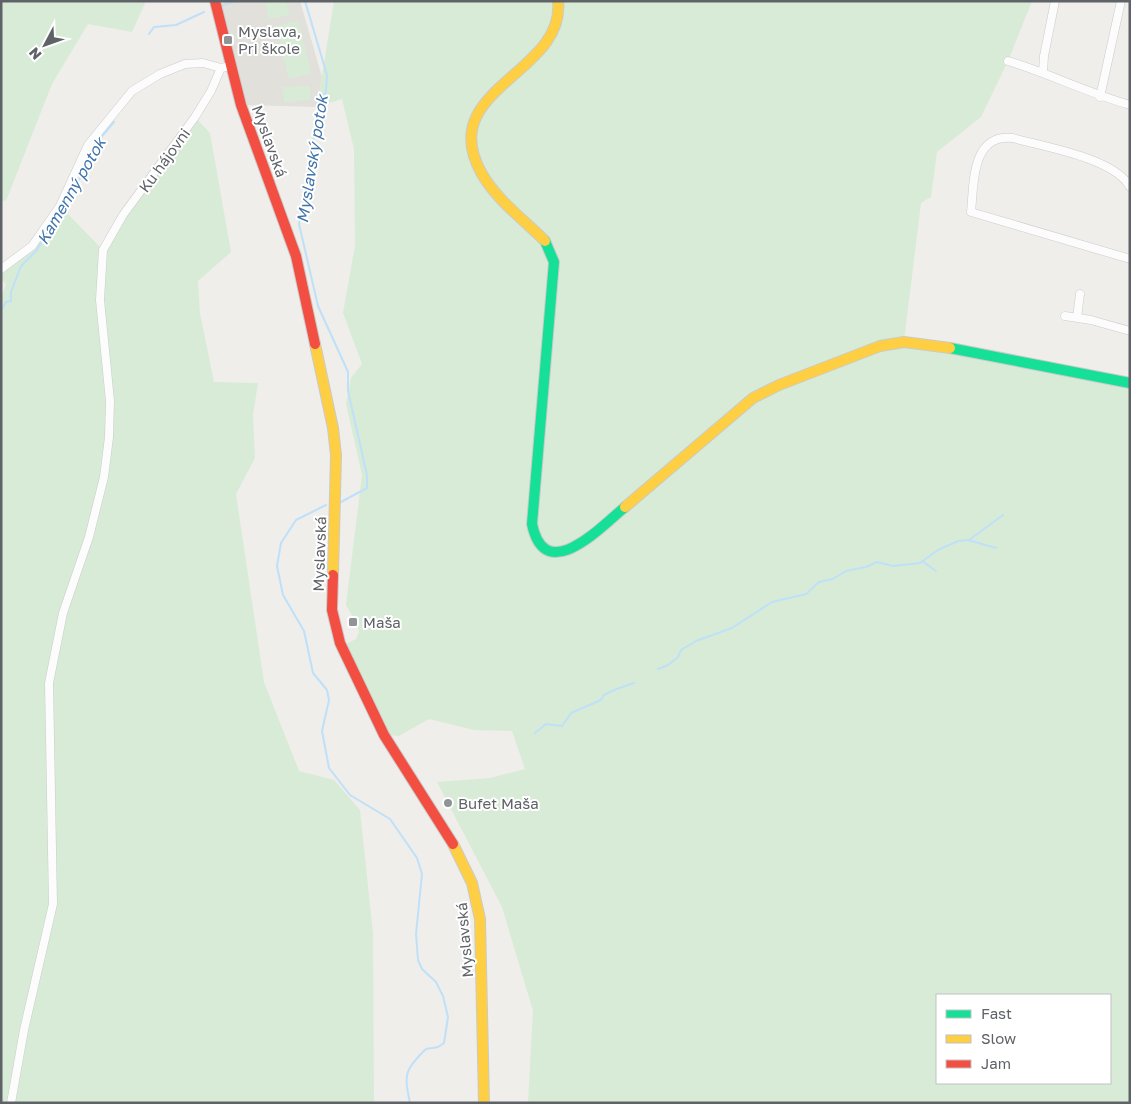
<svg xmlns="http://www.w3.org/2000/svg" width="1131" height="1104" viewBox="0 0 1131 1104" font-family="'Golos Text',sans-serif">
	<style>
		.education { fill: #e2e0da }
		.green { fill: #d8ebd6; fill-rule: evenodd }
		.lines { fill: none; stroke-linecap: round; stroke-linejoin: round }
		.stream { stroke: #bfe0f9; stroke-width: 2 }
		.street-casing { stroke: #cbcccc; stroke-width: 9 }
		.fast-casing { stroke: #cacacb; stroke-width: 12 }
		.slow-casing { stroke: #cacacb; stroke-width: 12 }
		.jam-casing { stroke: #cacacb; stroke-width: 12 }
		.street { stroke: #fdfcfc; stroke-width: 8 }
		.fast { stroke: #16e098; stroke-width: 10 }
		.slow { stroke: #ffcf43; stroke-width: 10 }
		.jam { stroke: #f24e42; stroke-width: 10 }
		.poi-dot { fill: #919496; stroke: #fff; stroke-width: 2 }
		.labels { text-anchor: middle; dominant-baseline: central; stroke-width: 4; stroke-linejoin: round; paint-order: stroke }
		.poi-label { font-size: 15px; fill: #5f6368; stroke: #fff; text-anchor: start }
		.street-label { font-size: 15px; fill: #5f6368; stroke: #fff }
		.water-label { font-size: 16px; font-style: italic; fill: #4174aa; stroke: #fff }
	</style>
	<rect width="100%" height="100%" fill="#efeeea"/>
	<path class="education" d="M 229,1 L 300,1 L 322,77 L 317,107 L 247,105 L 221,3 Z"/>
	<path class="green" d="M 1,1 L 146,1 L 132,32 L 88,24 L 52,84 L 6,201 L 1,200 Z
		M 265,1 L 286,1 L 290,15 L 269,19 Z
		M 334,1 L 1032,1 L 1008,61 L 981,117 L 937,152 L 931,197 L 921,203 L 904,341 L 1130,384 L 1130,1103 L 528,1103 L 533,1011 L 502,907 L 437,782 L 490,778 L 525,769 L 512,731 L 474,730 L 429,719 L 399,736 L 379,734 L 336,649 L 356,639 L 359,632 L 357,624 L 346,605 L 362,475 L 346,404 L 351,378 L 362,364 L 343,313 L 355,246 L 354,149 L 342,99 L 317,107 ZM 937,995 L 1110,995 L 1110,1083 L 937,1083 Z
		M 298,21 L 311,73 L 289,79 L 276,26 Z
		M 310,86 L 310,100 L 284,102 L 283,87 Z
		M 195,117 L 210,133 L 231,252 L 198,281 L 200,313 L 214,382 L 258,383 L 253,415 L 255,458 L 236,494 L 264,682 L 299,771 L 334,780 L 360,810 L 373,933 L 374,1103 L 1,1103 L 1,297 L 6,285 L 1,278 L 1,269 L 30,250 L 60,206 L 102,249 Z"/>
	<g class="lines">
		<path class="stream" d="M 305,1 L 327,75 L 326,91 L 319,108 L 309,164 L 308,194 L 302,206 L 299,224 L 318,306 L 348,372 L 348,391 L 367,475 L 367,488 L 339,503
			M 220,6 L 236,1
			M 149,34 L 154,27 L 176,25 L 204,12
			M 1,310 L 6,302 L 11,301 L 11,292 L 21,266 L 37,250 L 48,230 L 65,208 L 89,160 L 93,147 L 114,122
			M 326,505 L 296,520 L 281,543 L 277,566 L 283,595 L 304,631 L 313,673 L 327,690 L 329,700 L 322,731 L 329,768 L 350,795 L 390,819 L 417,858 L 422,874 L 416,934 L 418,960 L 422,969 L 436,982 L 443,996 L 448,1017 L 444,1043 L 438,1047 L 426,1049 C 404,1070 404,1075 410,1103
			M 969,540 L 1003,515
			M 922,561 L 936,571
			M 658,669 L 668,665 L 678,657 L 681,650 L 696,641 L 732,628 L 772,602 L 806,594 L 819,582 L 833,579 L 846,571 L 866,567 L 877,562 L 893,566 L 920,563 L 938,550 L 958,541 L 968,540 L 996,548
			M 535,733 L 546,724 L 562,726 L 571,713 L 601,700 L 604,695 L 614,690 L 634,683"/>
		<defs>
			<path id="street" d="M 1008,61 C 1050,74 1088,93 1130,105
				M 1043,72 L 1044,56 L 1055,1
				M 1100,97 L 1121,1
				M 1130,187 C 1115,158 1044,147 1013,138 C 971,133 974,184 971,212 L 1130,259
				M 1,269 L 32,246 L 60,206 L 88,145 L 132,91 L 160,74 L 185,64 L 203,63 L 221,68 L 226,67
				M 1065,316 L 1091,320 L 1130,331
				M 1077,318 L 1080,294
				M 11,1103 L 24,1030 L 53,904 L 49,683 L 63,613 L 89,537 L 104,477 L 109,437 L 110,401 L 100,300 L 103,250 L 123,215 L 195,117 L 211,91 L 221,68"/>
			<path id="fast" d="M 545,241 L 554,262 L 532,524 C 545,587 601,527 625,507
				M 950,348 L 1130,383"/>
			<path id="slow" d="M 545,241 C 524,220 496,199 482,174 C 433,89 566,74 558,1
				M 315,344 L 333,428 L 336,455 L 333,575
				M 625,507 L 753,398 L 779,385 L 880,346 L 904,342 L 950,348
				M 453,844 L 472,883 L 480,919 L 484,1103"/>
			<path id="jam" d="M 215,1 L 241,105 L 296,256 L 315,344
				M 333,575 L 332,610 L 340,643 L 384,735 L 453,844"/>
		</defs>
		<use href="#street" class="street-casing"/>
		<use href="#fast" class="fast-casing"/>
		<use href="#slow" class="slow-casing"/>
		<use href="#jam" class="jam-casing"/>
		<use href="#street" class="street"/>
		<use href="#fast" class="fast"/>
		<use href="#slow" class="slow"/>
		<use href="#jam" class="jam"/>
	</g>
	<g class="poi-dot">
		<rect x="223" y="35" width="10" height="10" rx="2.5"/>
		<rect x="348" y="617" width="10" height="10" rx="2.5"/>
		<circle cx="448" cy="803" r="5"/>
	</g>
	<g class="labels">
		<g class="poi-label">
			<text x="238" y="31">Myslava,<tspan x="238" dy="17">Pri škole</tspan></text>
			<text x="363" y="622">Maša</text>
			<text x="458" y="803">Bufet Maša</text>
		</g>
		<g class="street-label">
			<text transform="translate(270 141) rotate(70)">Myslavská</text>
			<text transform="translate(164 160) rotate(-54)">Ku hájovni</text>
			<text transform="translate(319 554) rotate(-88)">Myslavská</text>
			<text transform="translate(464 940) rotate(-95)">Myslavská</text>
		</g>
		<g class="water-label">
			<text transform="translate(312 159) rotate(-81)">Myslavský potok</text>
			<text transform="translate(71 191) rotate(-60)">Kamenný potok</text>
		</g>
	</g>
	<rect width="1131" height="1104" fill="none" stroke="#5f6368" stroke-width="5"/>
	<rect x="936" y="994" width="175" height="90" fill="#ffffff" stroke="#bfc1c3"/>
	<rect x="946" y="1010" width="25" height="8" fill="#16e098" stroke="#bfc1c3"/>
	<text x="981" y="1019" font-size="15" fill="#5f6368">Fast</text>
	<rect x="946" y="1035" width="25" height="8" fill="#ffcf43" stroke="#bfc1c3"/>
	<text x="981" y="1044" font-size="15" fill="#5f6368">Slow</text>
	<rect x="946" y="1060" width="25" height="8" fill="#f24e42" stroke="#bfc1c3"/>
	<text x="981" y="1069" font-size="15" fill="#5f6368">Jam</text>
	<g transform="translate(45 45) rotate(229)" stroke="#ffffff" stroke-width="4" paint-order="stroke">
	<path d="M0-4L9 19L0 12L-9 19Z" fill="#5f6368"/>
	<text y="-8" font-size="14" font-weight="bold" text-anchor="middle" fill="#5f6368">N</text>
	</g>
</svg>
